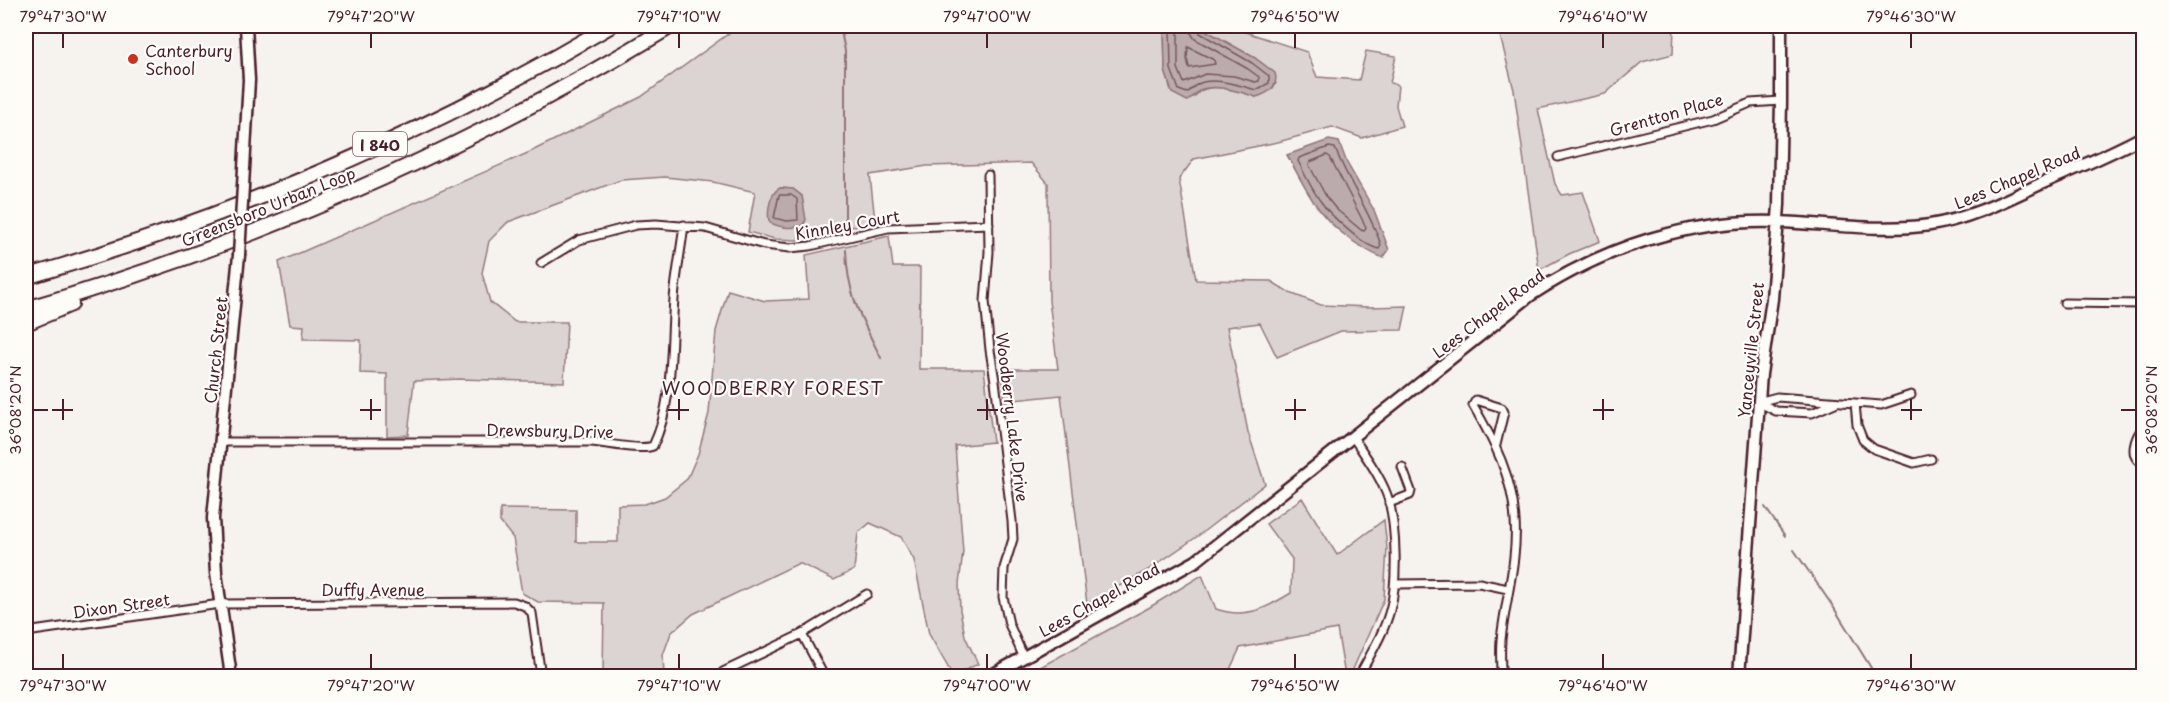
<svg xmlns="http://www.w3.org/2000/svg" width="2169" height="702" viewBox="0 0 2169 702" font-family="'Playpen Sans',sans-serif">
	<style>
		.green { fill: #dcd4d2; stroke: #937a7e; stroke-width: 1.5; fill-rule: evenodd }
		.water { fill: #bbabac; stroke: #8e7378; stroke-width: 1.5 }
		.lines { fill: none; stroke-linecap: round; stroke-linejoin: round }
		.shore { stroke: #77575f; stroke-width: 1.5 }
		.stream { stroke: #8e7378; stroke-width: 2 }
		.street-casing { stroke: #4a1f2b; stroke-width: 11 }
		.secondary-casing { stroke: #4a1f2b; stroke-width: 15 }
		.highway-casing { stroke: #4a1f2b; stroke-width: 18 }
		.street { stroke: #fdfcf7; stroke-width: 7 }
		.secondary { stroke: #fdfcf7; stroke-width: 10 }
		.highway { stroke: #fdfcf7; stroke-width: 14 }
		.secondary-bridge-casing { stroke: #4a1f2b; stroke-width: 15; stroke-linecap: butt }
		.secondary-bridge { stroke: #fdfcf7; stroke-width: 10 }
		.ticks { fill: none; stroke: #4a1f2b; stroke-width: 2 }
		.poi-dot { fill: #c8321e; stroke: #fdfcf7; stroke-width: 2 }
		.labels { text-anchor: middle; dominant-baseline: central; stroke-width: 4.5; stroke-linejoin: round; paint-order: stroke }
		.shield { fill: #fdfcf7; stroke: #806168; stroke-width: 1.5 }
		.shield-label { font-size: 15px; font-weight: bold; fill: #4a1f2b }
		.poi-label { font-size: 16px; fill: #4a1f2b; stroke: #fdfcf7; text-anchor: start }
		.street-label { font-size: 16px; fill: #4a1f2b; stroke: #fdfcf7 }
		.neighbourhood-label { font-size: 18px; letter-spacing: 1.5px; fill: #4a1f2b; stroke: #fdfcf7 }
		.neatline { fill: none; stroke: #4a1f2b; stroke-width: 2 }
		.ticks-label { font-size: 15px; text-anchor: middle; fill: #4a1f2b }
	</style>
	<rect width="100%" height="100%" fill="#f6f3ef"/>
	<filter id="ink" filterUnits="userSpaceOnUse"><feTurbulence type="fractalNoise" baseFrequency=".0167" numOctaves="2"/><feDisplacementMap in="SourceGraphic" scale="12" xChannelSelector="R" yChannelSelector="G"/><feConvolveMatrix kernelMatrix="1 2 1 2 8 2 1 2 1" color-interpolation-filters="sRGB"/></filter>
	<g filter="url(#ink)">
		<path class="green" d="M 739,26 L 1164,26 L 1165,70 L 1172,93 L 1194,97 C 1207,79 1238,91 1256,97 L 1273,88 L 1276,83 L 1255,58 L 1198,26 L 1227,26 L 1307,52 L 1317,77 L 1359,80 L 1366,51 L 1396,56 L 1390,83 L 1398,85 L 1396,106 L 1402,126 L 1362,138 L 1332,127 L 1278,142 L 1194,159 L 1179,179 L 1196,280 L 1271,281 L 1290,293 L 1321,305 L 1370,307 L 1407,306 L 1402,330 L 1341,331 L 1277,357 L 1260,323 L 1227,327 L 1248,432 L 1265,484 L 1198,536 L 1148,570 L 1087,604 L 1061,395 L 1005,401 L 1001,369 L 1058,369 L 1049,301 L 1048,183 L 1031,163 L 927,166 L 870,175 L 875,221 L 796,240 L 775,239 L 748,232 L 755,192 L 713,182 L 665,177 L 621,180 L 508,222 L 489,241 L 482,273 L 490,302 L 515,322 L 567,322 L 564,382 L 460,379 L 414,381 L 408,435 L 387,436 L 387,374 L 360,373 L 361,340 L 303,339 L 304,326 L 290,325 L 279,262 L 530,152 L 641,97 ZM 780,188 L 793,189 L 802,196 L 805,222 L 802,226 L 785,227 L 770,223 Z
			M 1516,26 L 1674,26 L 1673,54 L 1642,62 L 1605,94 L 1538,109 L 1555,184 L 1562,195 L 1583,192 L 1600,241 L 1569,254 L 1539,270 L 1514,90 L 1499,32 Z
			M 889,236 L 893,267 L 920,267 L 919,369 L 984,369 L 993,442 L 955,446 L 963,552 L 959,584 L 960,610 L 965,636 L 978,664 L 953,676 L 929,634 L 914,560 L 901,537 L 870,523 L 858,533 L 854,570 L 834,580 L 799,563 L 693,614 L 671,633 L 663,655 L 664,676 L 603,676 L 604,603 L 538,602 L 522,593 L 513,538 L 500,522 L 500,509 L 576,510 L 576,542 L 618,542 L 618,505 L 645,504 L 665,497 L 687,479 L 698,454 L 709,413 L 716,331 L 728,290 L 765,301 L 809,299 L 806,255 Z
			M 1302,498 L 1337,555 L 1384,520 L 1387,548 L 1384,599 L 1350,676 L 1345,676 L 1337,629 L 1240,648 L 1227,676 L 1114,676 L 1113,674 L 1093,676 L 1036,676 L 1033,671 L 1150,607 L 1202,575 L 1216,609 C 1246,619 1265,609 1291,593 L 1292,559 L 1266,524 Z"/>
		<path class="water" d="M 1164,26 L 1198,26 L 1255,58 L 1275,73 C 1279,86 1268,94 1256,97 C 1242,92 1217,84 1202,89 C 1197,91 1192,98 1187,101 L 1172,93 L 1165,70 Z
			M 1329,140 L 1339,142 L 1347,163 L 1374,210 L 1389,250 L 1383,258 C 1359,248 1330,227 1316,205 C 1305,190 1297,172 1287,155 Z
			M 780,188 L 793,189 L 802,196 L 806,220 L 802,226 C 792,229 777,228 769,221 C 767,210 770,193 780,188 Z"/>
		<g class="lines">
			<path class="shore" d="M 1170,26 L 1171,69 L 1179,90 L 1187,93 C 1191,90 1194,86 1198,84 C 1213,76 1241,86 1256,90 L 1269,83 L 1269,76 L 1252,63 L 1200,33 L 1197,26
				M 1178,26 L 1178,68 L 1184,83 L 1205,74 L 1234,76 L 1255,82 L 1259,81 L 1259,77 L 1248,69 L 1195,39 L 1191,33 L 1189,26
				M 1188,47 L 1214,60 L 1215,64 L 1189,68 L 1187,58 Z
				M 1329,147 L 1335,148 C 1348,182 1370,211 1381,245 L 1379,249 C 1363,246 1331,216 1321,202 C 1312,190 1305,175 1298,161 L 1299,158 Z
				M 1327,155 L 1330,157 L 1366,227 L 1364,231 L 1361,230 L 1336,209 L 1327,198 L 1309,165 L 1310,162 Z
				M 779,195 L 791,195 L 797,199 L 798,220 L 787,221 L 774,218 Z"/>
			<path class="stream" d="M 840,26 L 845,51 L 845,226
				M 846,250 C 847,294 862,320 881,358
				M 1765,507 L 1785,536
				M 1794,550 L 1834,608 L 1876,676"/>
			<defs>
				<path id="street" d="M 1558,157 L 1713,119 L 1750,103 L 1781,101
					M 988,175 L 989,252 L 985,301 L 990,350 L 995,381 L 1012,521 L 1013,539 L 1004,568 L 1003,597 L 1009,624 L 1024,658
					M 541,263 L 579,240 L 636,225 L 656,224 L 705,228 L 764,245 L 790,248 L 810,246 L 888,228 L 989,224
					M 2064,303 L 2144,304
					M 1758,402 L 1777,397 L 1881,405 L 1911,395
					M 1758,402 L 1776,411 L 1812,413 L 1835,403
					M 1855,403 L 1857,425 L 1863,440 L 1874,449 L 1914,463 L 1931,459
					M 2144,426 C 2135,437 2127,457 2144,464
					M 1353,437 C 1366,457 1382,478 1389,501 C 1396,528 1398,583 1390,610 C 1384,633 1370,655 1359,676
					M 220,442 L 591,442 C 607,443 640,451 653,446 C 674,402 670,348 674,299 C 676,275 681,250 684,225
					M 1496,445 L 1504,412 L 1502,408 L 1476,400 L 1473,405 C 1494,441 1513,478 1515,521 C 1518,560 1505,601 1501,640 C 1500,652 1501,664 1501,676
					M 1389,503 L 1410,495 L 1411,491 L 1402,467
					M 1395,584 L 1479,583 L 1508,589
					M 26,632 L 220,604 L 514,602 L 525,606 L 532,613 L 541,676
					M 802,634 L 824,676
					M 723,672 L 802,634 L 867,594"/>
				<path id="secondary" d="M 243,186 L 249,80 L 246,26
					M 231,676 L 216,573 L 213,518 L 239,255
					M 990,676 L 1196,561 L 1531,295 C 1605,247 1691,218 1780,222 C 1829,224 1881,232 1930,225 C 1968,219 2002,202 2036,186 C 2072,170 2109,155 2144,136
					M 1739,676 L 1761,374 L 1772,299 L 1779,205 L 1781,101 L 1781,26"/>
				<path id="highway" d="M 26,277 C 229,218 428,133 610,26
					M 26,309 C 251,244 470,148 671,26
					M 26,323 L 71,304"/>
			</defs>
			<use href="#street" class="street-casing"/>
			<use href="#secondary" class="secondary-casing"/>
			<use href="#highway" class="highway-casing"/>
			<use href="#street" class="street"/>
			<use href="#secondary" class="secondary"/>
			<use href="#highway" class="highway"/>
			<defs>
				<path id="secondary-bridge" d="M 239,255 L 243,186"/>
			</defs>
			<use href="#secondary-bridge" class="secondary-bridge-casing"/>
			<use href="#secondary-bridge" class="secondary-bridge"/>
		</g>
	</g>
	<path class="ticks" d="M 63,33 L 63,48M 371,33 L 371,48M 679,33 L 679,48M 987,33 L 987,48M 1295,33 L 1295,48M 1603,33 L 1603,48M 1911,33 L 1911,48M 63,399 L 63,420M 371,399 L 371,420M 679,399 L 679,420M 987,399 L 987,420M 1295,399 L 1295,420M 1603,399 L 1603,420M 1911,399 L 1911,420M 33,410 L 48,410M 52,410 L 73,410M 360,410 L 381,410M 668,410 L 689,410M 977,410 L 998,410M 1285,410 L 1306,410M 1593,410 L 1614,410M 1901,410 L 1922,410M 2121,410 L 2136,410M 63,654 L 63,669M 371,654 L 371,669M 679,654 L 679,669M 987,654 L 987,669M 1295,654 L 1295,669M 1603,654 L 1603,669M 1911,654 L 1911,669"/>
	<circle class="poi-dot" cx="133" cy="59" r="6"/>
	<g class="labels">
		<rect class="shield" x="353" y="132" width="54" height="24" rx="4.5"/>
		<g class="shield-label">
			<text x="380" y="144">I 840</text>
		</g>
		<g class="poi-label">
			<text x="145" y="50">Canterbury<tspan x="145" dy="18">School</tspan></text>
		</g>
		<g class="street-label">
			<text transform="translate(1666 114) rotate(-16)">Grentton Place</text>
			<text transform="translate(2017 177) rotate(-23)">Lees Chapel Road</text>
			<text transform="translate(268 206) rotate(-22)">Greensboro Urban Loop</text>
			<text transform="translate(847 224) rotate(-10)">Kinnley Court</text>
			<text transform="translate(1488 313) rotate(-37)">Lees Chapel Road</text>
			<text transform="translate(215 350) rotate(-84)">Church Street</text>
			<text transform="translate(1750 350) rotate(-84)">Yanceyville Street</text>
			<text transform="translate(1013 417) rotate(83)">Woodberry Lake Drive</text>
			<text transform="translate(550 430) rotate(1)">Drewsbury Drive</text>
			<text x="373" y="589">Duffy Avenue</text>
			<text transform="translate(1099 599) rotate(-29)">Lees Chapel Road</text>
			<text transform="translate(121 605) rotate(-8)">Dixon Street</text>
		</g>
		<g class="neighbourhood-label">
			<text x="773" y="387">WOODBERRY FOREST</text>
		</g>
	</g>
	<rect width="2169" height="702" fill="none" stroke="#fdfcf7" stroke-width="66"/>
	<rect x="33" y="33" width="2103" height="636" class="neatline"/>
	<g class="ticks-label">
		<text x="63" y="22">79°47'30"W</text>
		<text x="371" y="22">79°47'20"W</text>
		<text x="679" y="22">79°47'10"W</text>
		<text x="987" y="22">79°47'00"W</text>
		<text x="1295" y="22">79°46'50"W</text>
		<text x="1603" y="22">79°46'40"W</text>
		<text x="1911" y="22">79°46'30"W</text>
		<text transform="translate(16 410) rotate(-90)" y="5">36°08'20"N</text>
		<text transform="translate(2152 410) rotate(-90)" y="5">36°08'20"N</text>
		<text x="63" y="691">79°47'30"W</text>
		<text x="371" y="691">79°47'20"W</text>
		<text x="679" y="691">79°47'10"W</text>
		<text x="987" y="691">79°47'00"W</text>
		<text x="1295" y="691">79°46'50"W</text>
		<text x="1603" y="691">79°46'40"W</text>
		<text x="1911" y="691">79°46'30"W</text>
	</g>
</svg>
